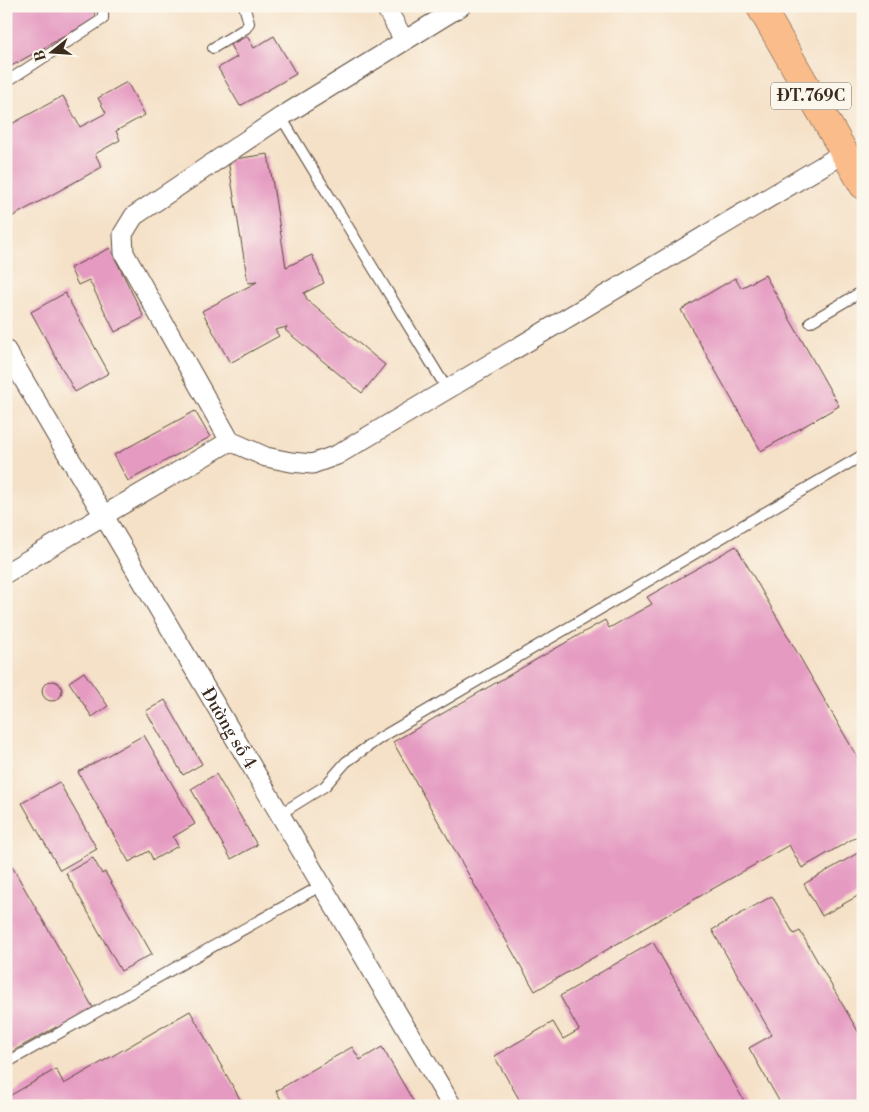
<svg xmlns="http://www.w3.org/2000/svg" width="869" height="1112" viewBox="0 0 869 1112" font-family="'Libre Bodoni',serif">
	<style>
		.building { fill: #e59ac1 }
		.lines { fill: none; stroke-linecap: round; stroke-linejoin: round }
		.lane-casing { stroke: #574538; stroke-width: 12 }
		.street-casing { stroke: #574538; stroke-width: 21 }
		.primary-casing { stroke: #574538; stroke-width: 29 }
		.lane { stroke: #fff; stroke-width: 10 }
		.street { stroke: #fff; stroke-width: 19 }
		.primary { stroke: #f9bc8a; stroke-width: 28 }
		.labels { text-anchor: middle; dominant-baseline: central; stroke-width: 4; stroke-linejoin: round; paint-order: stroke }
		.shield { fill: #fbf7ec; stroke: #75685c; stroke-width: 1 }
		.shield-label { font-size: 16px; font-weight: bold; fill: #3b2a1e }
		.street-label { font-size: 18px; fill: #3b2a1e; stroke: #fbf7ec }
	</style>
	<rect width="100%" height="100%" fill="#fbf7ec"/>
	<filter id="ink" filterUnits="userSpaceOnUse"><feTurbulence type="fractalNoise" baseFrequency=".02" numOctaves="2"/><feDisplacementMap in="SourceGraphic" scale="10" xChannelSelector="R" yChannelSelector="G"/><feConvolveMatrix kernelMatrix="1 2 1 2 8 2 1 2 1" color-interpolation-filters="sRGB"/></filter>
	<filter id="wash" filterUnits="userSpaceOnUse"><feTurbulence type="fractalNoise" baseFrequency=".0096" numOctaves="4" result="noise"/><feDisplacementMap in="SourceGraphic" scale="20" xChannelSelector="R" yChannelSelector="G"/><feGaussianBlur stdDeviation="1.12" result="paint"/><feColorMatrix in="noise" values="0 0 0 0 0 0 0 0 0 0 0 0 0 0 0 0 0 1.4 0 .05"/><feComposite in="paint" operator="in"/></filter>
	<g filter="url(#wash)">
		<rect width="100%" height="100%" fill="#f5e1c8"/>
		<g id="blocks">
			<path class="building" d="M 6,6 L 91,6 L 97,18 L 6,69 Z
				M 247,36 L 254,48 L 274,36 L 296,74 L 240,106 L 218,68 L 237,57 L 230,45 Z
				M 127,82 L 145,115 L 116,131 L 120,140 L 95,154 L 102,167 L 6,220 L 6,127 L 63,96 L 80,127 L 106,113 L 98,98 Z
				M 268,154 L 286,267 L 312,255 L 324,283 L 304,293 L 308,301 L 385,365 L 362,393 L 285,330 L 287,327 L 275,330 L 279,336 L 230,363 L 202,311 L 257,282 L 248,283 L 228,160 Z
				M 110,248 L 144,317 L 115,332 L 89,280 L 78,285 L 70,268 Z
				M 765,275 L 839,406 L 761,451 L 681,310 L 735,278 L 741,288 Z
				M 65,293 L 109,373 L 75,392 L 31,312 Z
				M 195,411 L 210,437 L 128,481 L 114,455 Z
				M 736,546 L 863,767 L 863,833 L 802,868 L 789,845 L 535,991 L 393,742 L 605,620 L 609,628 L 652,604 L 647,597 Z
				M 84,672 L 108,706 L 92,717 L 69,682 Z
				M42 691a10 10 0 1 1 20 0a10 10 0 1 1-20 0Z
				M 165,700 L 202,764 L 183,775 L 146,711 Z
				M 144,735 L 195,824 L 173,837 L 178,846 L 153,860 L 149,851 L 129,862 L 78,772 Z
				M 216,774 L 257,845 L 231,859 L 191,789 Z
				M 59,782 L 97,849 L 60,870 L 22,803 Z
				M 863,850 L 863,893 L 822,916 L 804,884 Z
				M 6,856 L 95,1011 L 59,1032 L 56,1027 L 6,1055 Z
				M 93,858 L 102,874 L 105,872 L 152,954 L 121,971 L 66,873 Z
				M 772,896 L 794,934 L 800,931 L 863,1040 L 863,1106 L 782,1106 L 749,1048 L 772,1035 L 712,930 Z
				M 653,942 L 747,1106 L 523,1106 L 494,1056 L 553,1022 L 563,1039 L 579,1030 L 560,996 Z
				M 190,1011 L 244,1106 L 6,1106 L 6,1098 L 56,1069 L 64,1084 Z
				M 352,1047 L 360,1060 L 382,1047 L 416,1106 L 285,1106 L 276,1091 Z"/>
		</g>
	</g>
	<g filter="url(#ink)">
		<use href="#blocks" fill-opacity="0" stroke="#574538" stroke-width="1"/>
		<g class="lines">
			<defs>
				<path id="lane" d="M 213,48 L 246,28 L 249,23 L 244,6
					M 6,82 L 103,19 L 103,6
					M 281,117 L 447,389
					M 810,322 L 863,291
					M 280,814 L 325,786 L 346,762 L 380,738 L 863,455
					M 6,1063 L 322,885"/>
				<g id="street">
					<path d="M 385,6 L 404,40"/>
					<path d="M 461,6 L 281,117 L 134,216 L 123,234 L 124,253 L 230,441 L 266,457 L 291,462 L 312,464 L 337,455 L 844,153"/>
					<path id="s1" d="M 6,350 L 452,1106"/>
					<path d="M 6,573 L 230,441"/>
				</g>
				<path id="primary" d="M 760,6 L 863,185"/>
			</defs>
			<use href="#lane" class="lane-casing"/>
			<use href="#street" class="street-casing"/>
			<use href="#primary" class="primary-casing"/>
			<use href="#lane" class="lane"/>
			<use href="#street" class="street"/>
			<use href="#primary" class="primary"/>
		</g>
	</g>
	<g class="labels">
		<rect class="shield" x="771" y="82.5" width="80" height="27" rx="4"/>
		<g class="shield-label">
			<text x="811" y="96">ĐT.769C</text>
		</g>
		<g class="street-label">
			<text stroke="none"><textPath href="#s1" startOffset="439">Đường số 4</textPath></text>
		</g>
	</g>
	<rect width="869" height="1112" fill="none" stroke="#fbf7ec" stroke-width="25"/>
	<g transform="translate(52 52) rotate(253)" stroke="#fbf7ec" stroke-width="4" paint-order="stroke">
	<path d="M0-4L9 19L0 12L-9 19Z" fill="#3b2a1e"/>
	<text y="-8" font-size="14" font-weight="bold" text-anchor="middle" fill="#3b2a1e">B</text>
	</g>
</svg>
